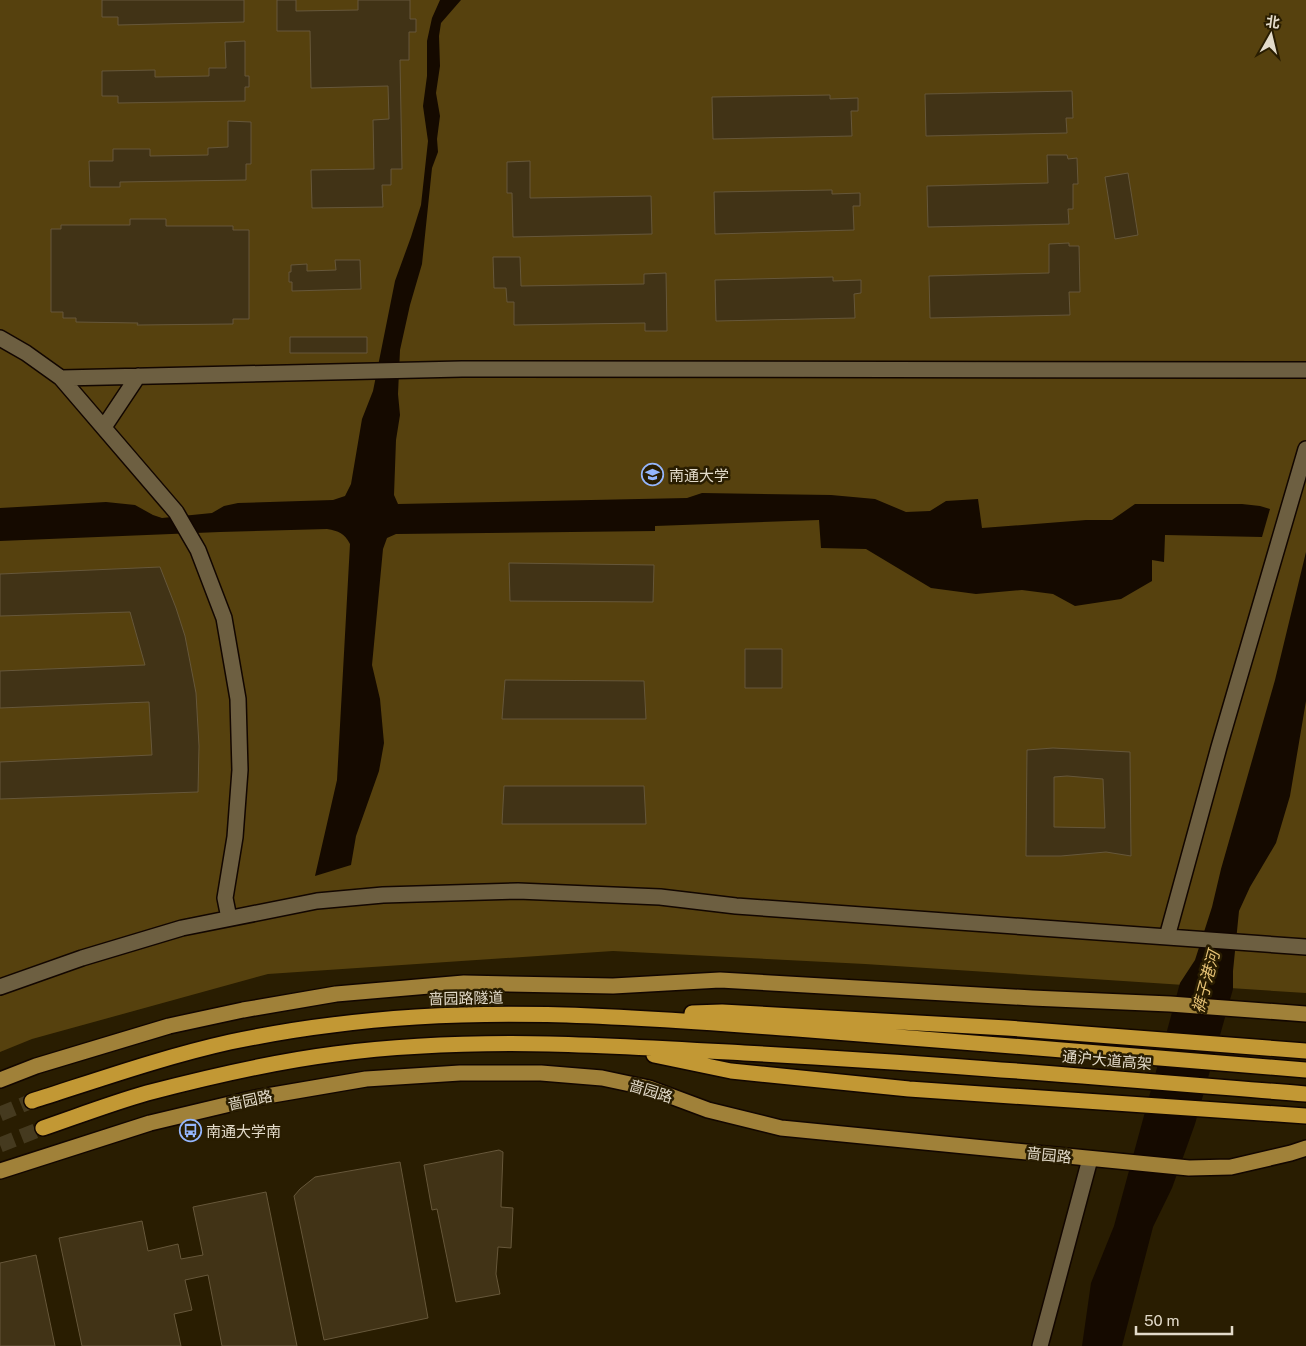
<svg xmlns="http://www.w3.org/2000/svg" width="1306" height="1346" viewBox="0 0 1306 1346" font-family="'Public Sans','Noto Sans SC',sans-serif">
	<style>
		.green { fill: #56410e }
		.water { fill: #150a00 }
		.building { fill: #413316; stroke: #66573a; fill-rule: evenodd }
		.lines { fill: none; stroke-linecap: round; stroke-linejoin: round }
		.highway-tunnel { stroke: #453a1f; stroke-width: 15; stroke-dasharray: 15 8; stroke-linecap: butt }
		.street-casing { stroke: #120600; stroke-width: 18 }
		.primary-casing { stroke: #120600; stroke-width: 18 }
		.highway-casing { stroke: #120600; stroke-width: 18 }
		.street { stroke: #6d5f41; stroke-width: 15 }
		.primary { stroke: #a08139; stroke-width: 15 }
		.highway { stroke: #c29834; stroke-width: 15 }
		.labels { text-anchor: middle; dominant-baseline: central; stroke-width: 5; stroke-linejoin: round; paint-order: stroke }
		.poi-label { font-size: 15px; fill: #e3dbca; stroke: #291d01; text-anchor: start }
		.street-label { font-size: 15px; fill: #e3dbca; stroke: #291d01 }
		.water-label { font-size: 16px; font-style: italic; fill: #e6c275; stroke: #291d01 }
	</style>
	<rect width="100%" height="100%" fill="#291d01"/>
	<path class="green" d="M 0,0 L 1306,0 L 1306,993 L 865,964 L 613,951 L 268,974 L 32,1039 L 0,1052 Z"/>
	<path class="water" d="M 440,0 L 461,0 L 441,23 L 439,36 L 440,66 L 436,93 L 440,116 L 437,139 L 438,152 L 432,168 L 422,264 L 410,305 L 400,350 L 398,394 L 400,415 L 396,440 L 394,495 L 398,504 L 687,498 L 702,493 L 831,495 L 875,499 L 906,512 L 930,511 L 946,501 L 978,499 L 982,528 L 1086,520 L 1112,520 L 1135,504 L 1242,504 L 1260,506 L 1270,509 L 1262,537 L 1165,535 L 1164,562 L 1152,560 L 1152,581 L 1121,599 L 1075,606 L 1053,594 L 1022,590 L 976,594 L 931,588 L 866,549 L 821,548 L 819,520 L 655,526 L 655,531 L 396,534 L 387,538 L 383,549 L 372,665 L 380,699 L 384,743 L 379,771 L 356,836 L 351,865 L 315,876 L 337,780 L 350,544 C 344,533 339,531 327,529 L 220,532 L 0,541 L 0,508 L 106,502 L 135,505 L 153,515 L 162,518 L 212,513 L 224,506 L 238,503 L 333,500 L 345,496 L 351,484 L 362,419 L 373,391 L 395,281 L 411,237 L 421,205 L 428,141 L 423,106 L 427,76 L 427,41 L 432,18 Z
		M 1306,552 L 1306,701 L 1290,796 L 1276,843 L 1250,887 L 1239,911 L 1233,971 L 1233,989 L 1195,1124 L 1172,1188 L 1153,1227 L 1122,1346 L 1082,1346 L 1091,1283 L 1114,1226 L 1180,983 L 1195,960 L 1212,907 L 1221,869 L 1275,680 Z"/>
	<path class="building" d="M 102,0 L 244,0 L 244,22 L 118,25 L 118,17 L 102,17 Z
		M 277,0 L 296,0 L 296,11 L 358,10 L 358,0 L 410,0 L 410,19 L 416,19 L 416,32 L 409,32 L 409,60 L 400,60 L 402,169 L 391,169 L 391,185 L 382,185 L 383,207 L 312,208 L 311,170 L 374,169 L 373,120 L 389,119 L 388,86 L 311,88 L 310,31 L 277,31 Z
		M 245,41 L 245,76 L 249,76 L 249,87 L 245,87 L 245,101 L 118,103 L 118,96 L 102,96 L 102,71 L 155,70 L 155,77 L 209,76 L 209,68 L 226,68 L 225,42 Z
		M 1072,91 L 1073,118 L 1066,118 L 1067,133 L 926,136 L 925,94 Z
		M 830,95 L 830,99 L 858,98 L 858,111 L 851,111 L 852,136 L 713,139 L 712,97 Z
		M 228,121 L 251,122 L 251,164 L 246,164 L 246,180 L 120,182 L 120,187 L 90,187 L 89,161 L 113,161 L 113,149 L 150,149 L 150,156 L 208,155 L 208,148 L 228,147 Z
		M 1047,155 L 1067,155 L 1068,159 L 1077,158 L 1078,184 L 1073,184 L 1073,209 L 1068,209 L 1069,224 L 928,227 L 927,186 L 1048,183 Z
		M 530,161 L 530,198 L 651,196 L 652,234 L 513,237 L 512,193 L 507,193 L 507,162 Z
		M 1128,173 L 1138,235 L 1115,239 L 1105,177 Z
		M 832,190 L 832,194 L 860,193 L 860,206 L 853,206 L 854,230 L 715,234 L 714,192 Z
		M 130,219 L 166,219 L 166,226 L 233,226 L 233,230 L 249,230 L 249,319 L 233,319 L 233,324 L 137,325 L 138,323 L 76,322 L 76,318 L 63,318 L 63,312 L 51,312 L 51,229 L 61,229 L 61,225 L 130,225 Z
		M 1069,243 L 1069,246 L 1079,246 L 1080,292 L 1069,292 L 1070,315 L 930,318 L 929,276 L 1049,273 L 1049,244 Z
		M 493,257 L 520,257 L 521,286 L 644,284 L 644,274 L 666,273 L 667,331 L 645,331 L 645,323 L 514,325 L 514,302 L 507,302 L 506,288 L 494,288 Z
		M 335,260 L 360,260 L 361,289 L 292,291 L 292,282 L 289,282 L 289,272 L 291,272 L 291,265 L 307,264 L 307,271 L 336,270 Z
		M 833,277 L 833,281 L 861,280 L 861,293 L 854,294 L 855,318 L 716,321 L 715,280 Z
		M 290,337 L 367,337 L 367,353 L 290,353 Z
		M 509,563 L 654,565 L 653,602 L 510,601 Z
		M 160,567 L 176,608 L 185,636 L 196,693 L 199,746 L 198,792 L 0,799 L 0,762 L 152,755 L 149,702 L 0,708 L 0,671 L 145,665 L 130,612 L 0,616 L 0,574 Z
		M 745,649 L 782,649 L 782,688 L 745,688 Z
		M 505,680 L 644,681 L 646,719 L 502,719 Z
		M 1053,748 L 1130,752 L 1131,856 L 1106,852 L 1061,856 L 1026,856 L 1027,750 ZM 1067,776 L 1103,779 L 1105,828 L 1054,827 L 1054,777 Z
		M 504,786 L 644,786 L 646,824 L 502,824 Z
		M 499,1150 L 503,1152 L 501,1207 L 513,1208 L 511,1248 L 498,1247 L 496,1274 L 500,1294 L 456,1302 L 437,1209 L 432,1210 L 424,1165 Z
		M 400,1162 L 428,1318 L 324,1340 L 294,1196 L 300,1189 L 315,1177 Z
		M 266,1192 L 297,1346 L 222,1346 L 208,1275 L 185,1280 L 192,1310 L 174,1314 L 181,1346 L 82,1346 L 59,1238 L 142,1221 L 148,1251 L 178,1244 L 181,1259 L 203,1255 L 193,1207 Z
		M 36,1255 L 55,1346 L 0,1346 L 0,1263 Z"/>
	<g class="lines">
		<path class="highway-tunnel" d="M 0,1114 L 32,1101
			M 0,1145 L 43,1128"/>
		<defs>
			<path id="street" d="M 0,338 L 26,353 L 61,378 L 176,512 L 198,550 L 224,618 L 238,699 L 240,770 L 235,837 L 225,898 L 229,918
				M 61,378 L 462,369 L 1306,370
				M 104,427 L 138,376
				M 1167,937 L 1219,747 L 1306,449
				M 0,987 L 82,958 L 182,928 L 317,901 L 383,895 L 518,891 L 660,897 L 736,906 L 1306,947
				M 1040,1346 L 1090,1159"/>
			<path id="primary" d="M 0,1080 L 36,1066 L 169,1026 L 243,1010 L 336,994 L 464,983 L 613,986 L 720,980 L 1032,998 L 1170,1004 L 1306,1014
				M 0,1171 L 150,1123 L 255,1098 L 366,1079 L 460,1073 L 541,1073 L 602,1078 L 649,1088 L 708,1110 L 781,1128 L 1189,1168 L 1231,1167 L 1291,1153 L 1306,1148"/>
			<path id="highway" d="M 692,1013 L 722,1012 L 1007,1028 L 1306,1051
				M 654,1055 L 731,1071 L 909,1089 L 1306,1116
				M 32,1101 C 98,1080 163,1057 230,1042 C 264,1035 298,1029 332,1025 C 486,1004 643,1018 797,1029 C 967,1042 1136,1056 1306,1070
				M 43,1128 C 78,1116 112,1103 147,1093 C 208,1077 272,1062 335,1054 C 471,1036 607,1045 744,1053 C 932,1063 1119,1079 1306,1094"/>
		</defs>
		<use href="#street" class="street-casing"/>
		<use href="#primary" class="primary-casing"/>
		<use href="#highway" class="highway-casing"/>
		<use href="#street" class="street"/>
		<use href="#primary" class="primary"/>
		<use href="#highway" class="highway"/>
	</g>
	<defs>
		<symbol id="university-ring" viewBox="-11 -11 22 22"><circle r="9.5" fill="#291d01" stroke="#95b6fd" stroke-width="1.5"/><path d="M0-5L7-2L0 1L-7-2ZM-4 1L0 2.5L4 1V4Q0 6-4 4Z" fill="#95b6fd"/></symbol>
		<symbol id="bus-ring" viewBox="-11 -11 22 22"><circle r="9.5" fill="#291d01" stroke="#95b6fd" stroke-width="1.5"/><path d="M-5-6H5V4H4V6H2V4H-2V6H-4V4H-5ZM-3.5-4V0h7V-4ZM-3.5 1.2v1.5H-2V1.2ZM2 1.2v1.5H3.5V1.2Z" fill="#95b6fd"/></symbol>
	</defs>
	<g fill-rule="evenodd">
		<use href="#university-ring" x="640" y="462" width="25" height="25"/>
		<use href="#bus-ring" x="178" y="1118" width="25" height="25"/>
	</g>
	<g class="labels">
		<g class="poi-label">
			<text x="669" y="475">南通大学</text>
			<text x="206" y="1131">南通大学南</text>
		</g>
		<g class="street-label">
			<text transform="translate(466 998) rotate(-1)">啬园路隧道</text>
			<text transform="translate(1107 1060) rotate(5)">通沪大道高架</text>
			<text transform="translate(651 1091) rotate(17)">啬园路</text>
			<text transform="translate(250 1100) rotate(-12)">啬园路</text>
			<text transform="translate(1049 1155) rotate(6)">啬园路</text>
		</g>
		<g class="water-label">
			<text transform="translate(1206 982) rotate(-75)">裤子港河</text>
		</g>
	</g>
	<g transform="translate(1271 35) rotate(8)" stroke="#291d01" stroke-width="4" paint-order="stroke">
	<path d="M0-4L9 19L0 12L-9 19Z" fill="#e3dbca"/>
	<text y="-8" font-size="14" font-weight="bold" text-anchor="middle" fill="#e3dbca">北</text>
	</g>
	<path d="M1136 1326v8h96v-8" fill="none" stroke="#e3dbca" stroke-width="2.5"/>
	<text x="1144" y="1326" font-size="15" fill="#e3dbca" stroke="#291d01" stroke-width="4" paint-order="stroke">50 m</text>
</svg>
